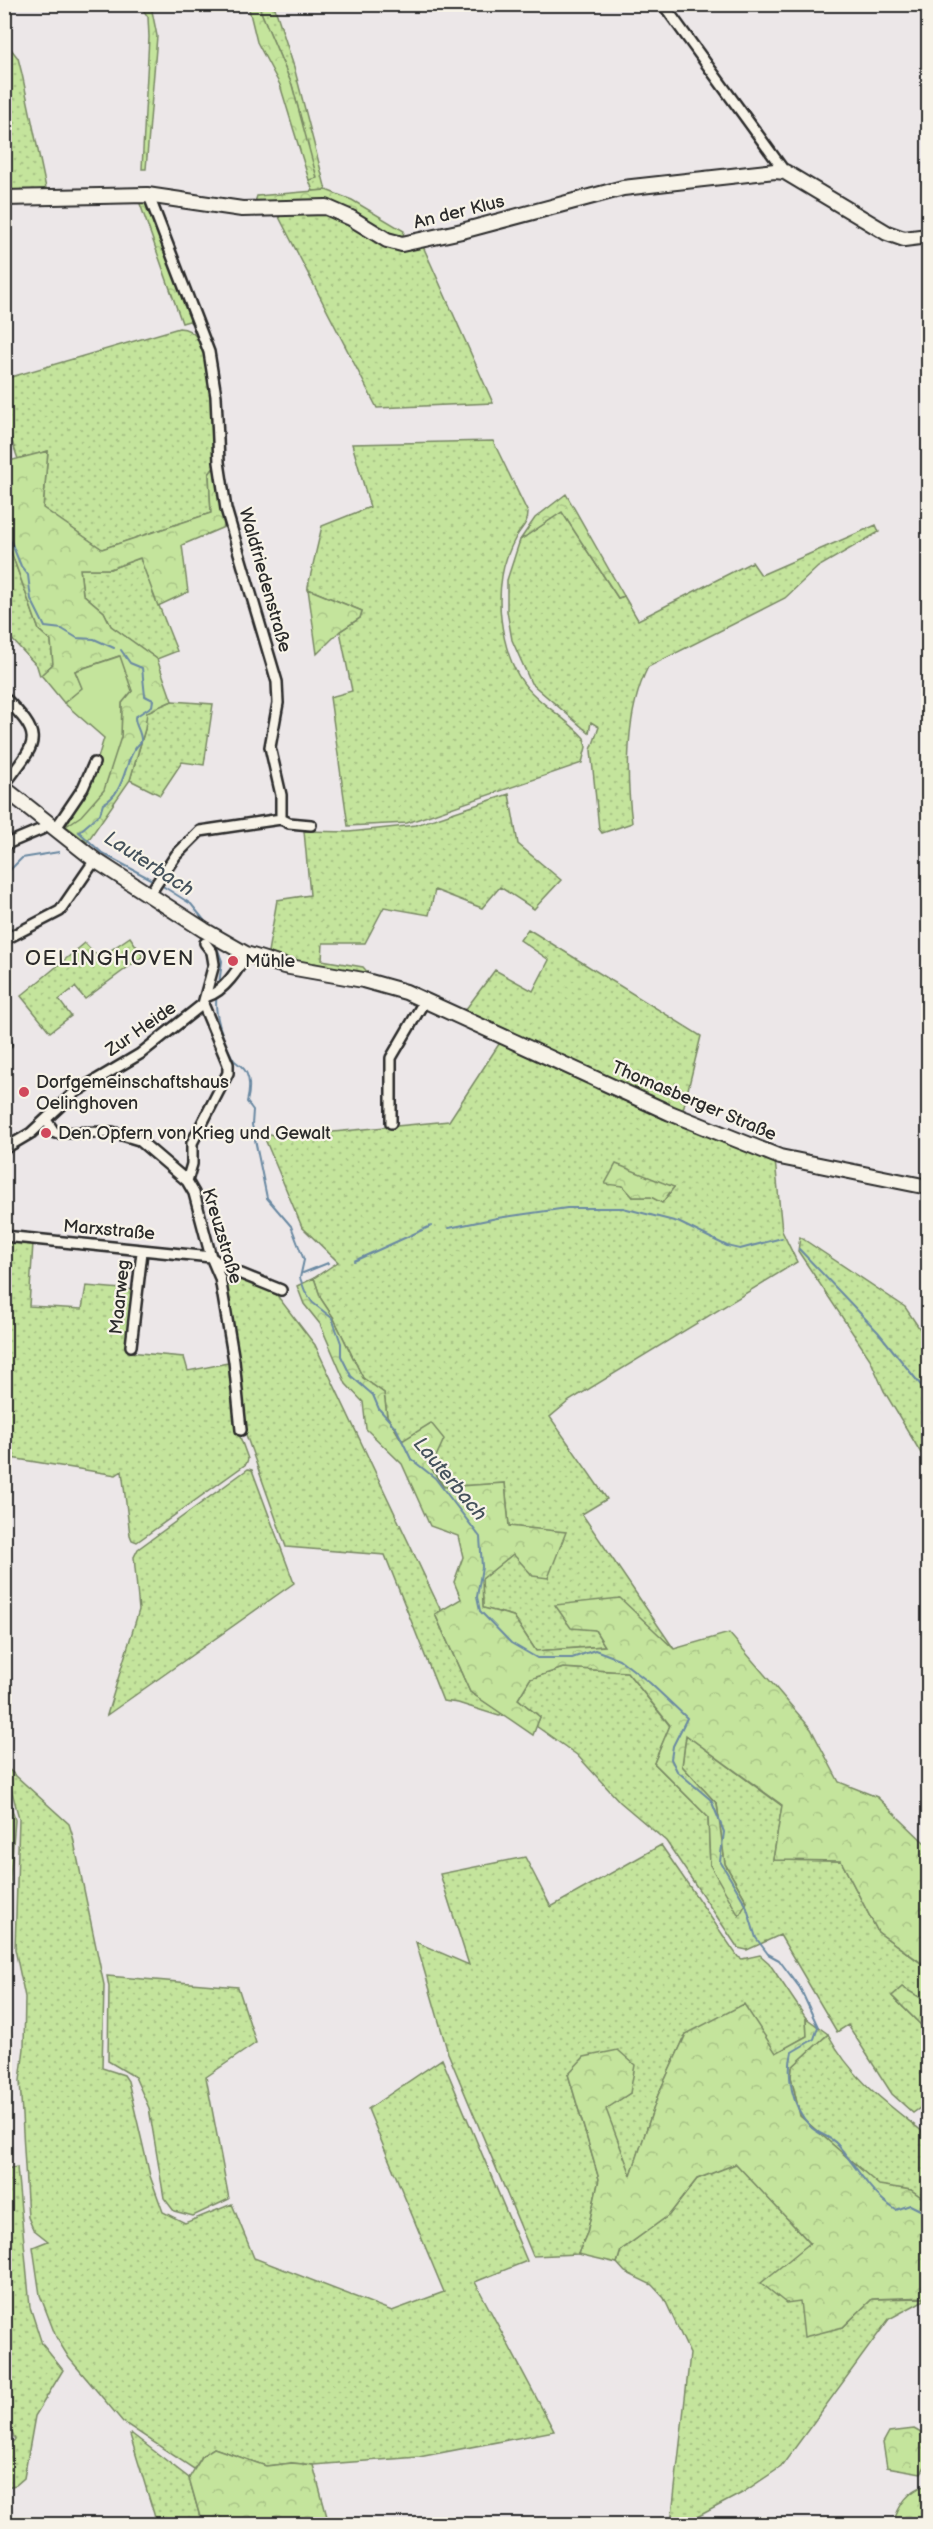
<svg xmlns="http://www.w3.org/2000/svg" width="933" height="2529" viewBox="0 0 933 2529" font-family="'Balsamiq Sans',sans-serif">
	<style>
		.grass { fill: url(#grass-dots); stroke: #788864; stroke-width: 1.5; fill-rule: evenodd }
		.forest { fill: url(#forest-crowns); stroke: #788864; stroke-width: 1.5 }
		.garden { fill: #c4e49c; stroke: #788864; stroke-width: 1.5 }
		.lines { fill: none; stroke-linecap: round; stroke-linejoin: round }
		.stream { stroke: #6a89a2; stroke-width: 2 }
		.street-casing { stroke: #2b2b2b; stroke-width: 14 }
		.secondary-casing { stroke: #2b2b2b; stroke-width: 18 }
		.street { stroke: #f7f3e8; stroke-width: 9 }
		.secondary { stroke: #f7f3e8; stroke-width: 14 }
		.poi-dot { fill: #d1495b; stroke: #f7f3e8; stroke-width: 2 }
		.labels { text-anchor: middle; dominant-baseline: central; stroke-width: 4.5; stroke-linejoin: round; paint-order: stroke }
		.street-label { font-size: 18px; fill: #2b2b2b; stroke: #f7f3e8 }
		.poi-label { font-size: 18px; fill: #2b2b2b; stroke: #f7f3e8; text-anchor: start }
		.water-label { font-size: 20px; font-style: italic; fill: #45525c; stroke: #f7f3e8 }
		.quarter-label { font-size: 21px; letter-spacing: 1.5px; fill: #2b2b2b; stroke: #f7f3e8 }
	</style>
	<defs>
		<pattern id="grass-dots" width="8" height="8" patternUnits="userSpaceOnUse" patternTransform="scale(1.5)"><rect width="8" height="8" fill="#c4e49c"/><path d="M2 2h.1M6 6h.1" fill="none" stroke="#a9c487" stroke-width="1.8" stroke-linecap="round"/></pattern>
		<pattern id="forest-crowns" width="20" height="18" patternUnits="userSpaceOnUse" patternTransform="scale(1.5)"><rect width="20" height="18" fill="#c4e49c"/><path d="M2 6a3 3 0 1 1 6 0M12 15a3 3 0 1 1 6 0" fill="none" stroke="#a9c487"/></pattern>
	</defs>
	<rect width="100%" height="100%" fill="#ece7e8"/>
	<filter id="ink" filterUnits="userSpaceOnUse"><feTurbulence type="fractalNoise" baseFrequency=".0167" numOctaves="2"/><feDisplacementMap in="SourceGraphic" scale="12" xChannelSelector="R" yChannelSelector="G"/><feConvolveMatrix kernelMatrix="1 2 1 2 8 2 1 2 1" color-interpolation-filters="sRGB"/></filter>
	<g filter="url(#ink)">
		<path class="grass" d="M 258,5 L 274,5 L 294,67 L 326,190 L 313,191 L 309,180 L 316,178 L 292,85 Z
			M 4,40 L 18,58 L 22,74 L 47,193 L 5,194 Z
			M 326,211 L 422,244 L 493,403 L 377,408 L 277,213 Z
			M 179,328 C 220,328 215,437 216,465 L 209,474 L 211,513 L 102,549 L 43,508 L 48,451 L 18,459 L 5,421 L 4,379 Z
			M 493,441 L 528,513 C 528,524 521,528 516,537 C 510,548 504,563 502,576 C 496,612 504,666 532,693 C 548,709 568,720 584,738 L 586,747 L 582,763 L 407,823 L 348,826 L 330,697 L 352,691 L 340,631 L 360,618 L 362,611 L 308,589 L 308,586 L 322,526 L 370,507 L 352,444 Z
			M 562,512 L 618,598 L 624,596 L 638,620 L 752,562 L 761,575 L 876,525 L 879,532 L 818,567 L 785,598 L 648,667 C 625,712 626,775 632,823 L 602,833 L 599,829 L 591,750 L 599,727 L 591,722 L 589,733 L 531,683 L 512,640 L 507,611 L 507,580 L 520,540 Z
			M 4,544 L 10,549 L 39,630 L 51,641 L 53,664 L 40,676 L 37,666 L 5,632 Z
			M 140,558 L 177,651 L 157,659 L 111,626 L 104,612 L 83,594 L 80,569 L 110,569 Z
			M 172,701 L 213,704 L 204,765 L 182,762 L 160,795 L 130,780 L 145,729 L 146,712 Z
			M 509,794 L 518,844 L 561,880 L 534,909 L 500,887 L 482,908 L 435,890 L 429,915 L 384,907 L 365,943 L 323,943 L 322,960 L 363,967 L 371,976 L 287,960 L 268,952 L 277,900 L 310,895 L 304,831 L 349,832 L 416,825 Z
			M 528,929 L 701,1036 L 682,1114 L 468,1016 L 466,1009 L 495,970 L 533,991 L 549,960 L 520,940 Z
			M 130,937 L 143,956 L 85,999 L 75,987 L 59,1000 L 71,1016 L 50,1032 L 21,996 L 85,943 L 99,958 Z
			M 501,1041 L 775,1160 L 782,1231 L 797,1262 L 569,1401 L 550,1417 L 607,1499 L 582,1514 L 674,1649 L 619,1598 L 595,1630 L 605,1646 L 536,1651 L 513,1616 L 483,1608 L 482,1579 L 514,1553 L 533,1576 L 509,1526 L 505,1483 L 444,1487 L 431,1468 L 403,1441 L 387,1416 L 384,1393 L 363,1378 L 333,1317 L 321,1299 L 314,1278 L 338,1262 L 302,1227 L 262,1132 L 280,1137 L 449,1121 ZM 623,1186 L 674,1187 L 662,1202 L 651,1197 L 633,1197 Z
			M 800,1237 L 905,1307 L 928,1341 L 928,1465 L 884,1391 L 870,1359 L 798,1251 Z
			M 8,1241 L 33,1243 L 29,1306 L 82,1309 L 86,1286 L 133,1290 L 128,1352 L 184,1357 L 188,1371 L 233,1362 L 239,1434 L 248,1459 L 246,1464 L 137,1542 L 132,1540 L 130,1535 L 122,1471 L 116,1475 L 5,1457 L 4,1287 Z
			M 231,1274 L 276,1294 L 315,1345 L 441,1611 L 435,1614 L 470,1692 L 505,1715 L 499,1716 L 458,1703 L 443,1701 L 385,1555 L 286,1547 L 244,1429 L 222,1278 Z
			M 248,1469 L 252,1470 L 294,1583 L 107,1715 L 139,1610 L 134,1557 L 138,1549 Z
			M 563,1668 L 627,1672 L 670,1726 L 654,1763 L 708,1817 L 710,1865 L 747,1902 L 725,1864 L 717,1804 L 682,1766 L 686,1735 L 782,1806 L 773,1860 L 841,1861 L 878,1932 L 925,1966 L 928,1964 L 928,2002 L 902,1988 L 892,1996 L 928,2032 L 928,2102 L 913,2113 L 892,2094 L 848,2025 L 837,2032 L 780,1935 L 747,1950 L 738,1948 L 666,1841 L 620,1802 L 577,1755 L 536,1726 L 540,1717 L 518,1699 L 530,1679 Z
			M 5,1766 L 69,1824 L 73,1837 L 104,1985 L 102,2068 L 124,2075 L 128,2081 L 150,2176 L 163,2212 L 185,2223 L 232,2204 L 254,2258 L 392,2311 L 444,2292 L 368,2109 L 442,2059 L 527,2261 L 475,2282 L 554,2431 L 419,2457 L 313,2465 L 292,2463 L 266,2466 L 214,2448 L 203,2455 L 194,2469 L 123,2422 L 69,2358 L 56,2337 L 40,2295 L 33,2247 L 48,2241 L 33,2229 L 28,2217 L 20,2081 L 24,2048 L 25,1997 L 15,1949 L 19,1818 Z
			M 661,1845 L 738,1957 L 742,1959 L 760,1955 L 769,1963 L 806,2018 L 807,2036 L 776,2054 L 686,2034 L 658,2095 L 631,2176 L 605,2109 L 630,2093 L 568,2074 L 599,2179 L 587,2233 L 578,2254 L 533,2256 L 448,2053 L 416,1942 L 469,1965 L 440,1874 L 525,1857 L 551,1907 Z
			M 4,1875 L 10,1880 L 6,1963 L 4,1962 Z
			M 107,1976 L 238,1987 L 256,2043 L 206,2077 L 229,2199 L 193,2216 L 174,2211 L 164,2198 L 149,2108 L 135,2077 L 108,2061 L 109,1987 Z
			M 828,2034 C 853,2081 888,2104 928,2136 L 928,2202 L 911,2190 L 879,2186 L 800,2116 L 791,2077 L 792,2067 Z
			M 736,2163 L 810,2243 L 801,2301 L 843,2327 L 872,2299 L 928,2298 L 889,2319 L 781,2467 L 742,2493 L 684,2524 L 671,2524 L 690,2354 L 664,2298 L 652,2285 L 625,2272 L 617,2263 L 621,2250 L 669,2215 L 697,2179 Z
			M 17,2167 L 30,2307 L 42,2344 L 63,2370 L 35,2416 L 24,2478 L 16,2485 L 5,2487 L 5,2446 L 15,2440 L 5,2412 L 5,2169 Z
			M 132,2434 L 189,2478 L 202,2524 L 157,2524 L 130,2435 Z"/>
		<path class="forest" d="M 140,5 L 160,5 L 152,11 L 157,36 L 146,169 L 142,169 L 149,37 L 148,17 Z
			M 248,5 L 258,5 L 292,85 L 317,178 L 309,180 L 280,85 L 257,42 Z
			M 326,190 L 352,200 L 404,231 L 402,240 L 390,238 L 353,215 L 254,205 L 257,196 Z
			M 138,198 L 146,200 L 196,327 L 189,321 L 182,323 Z
			M 48,451 L 43,508 L 102,549 L 211,513 L 209,474 L 216,465 L 224,527 L 182,545 L 188,592 L 158,606 L 140,558 L 110,569 L 80,569 L 83,594 L 104,612 L 111,626 L 157,659 L 172,701 L 147,712 L 145,729 L 130,780 L 87,842 L 66,826 L 81,815 L 121,737 L 122,703 L 132,691 L 119,656 L 75,671 L 83,689 L 64,703 L 41,675 L 53,664 L 51,641 L 39,630 L 10,549 L 5,544 L 5,462 Z
			M 566,494 L 624,596 L 618,598 L 562,512 L 520,540 L 535,518 Z
			M 308,589 L 362,611 L 360,618 L 340,631 L 317,654 Z
			M 616,1164 L 674,1187 L 662,1203 L 651,1197 L 633,1197 L 623,1186 L 605,1184 Z
			M 314,1278 L 321,1299 L 333,1317 L 363,1378 L 384,1393 L 387,1416 L 402,1441 L 431,1423 L 444,1439 L 431,1468 L 443,1487 L 505,1483 L 509,1526 L 566,1532 L 548,1578 L 533,1576 L 513,1554 L 482,1579 L 483,1608 L 513,1616 L 536,1651 L 605,1646 L 595,1630 L 571,1628 L 555,1605 L 620,1598 L 674,1649 L 729,1633 L 811,1729 L 839,1782 L 877,1797 L 928,1846 L 928,1964 L 926,1966 L 878,1932 L 841,1861 L 773,1860 L 782,1805 L 686,1735 L 682,1766 L 717,1804 L 725,1864 L 747,1902 L 739,1916 L 710,1865 L 708,1817 L 654,1763 L 670,1725 L 627,1672 L 563,1668 L 530,1679 L 518,1699 L 540,1717 L 533,1735 L 470,1692 L 435,1614 L 461,1599 L 454,1582 L 463,1557 L 458,1536 L 430,1526 L 402,1464 L 366,1429 L 363,1402 L 346,1384 L 320,1324 L 304,1304 L 297,1286 Z
			M 7,1792 L 15,1820 L 10,1880 L 4,1875 Z
			M 902,1987 L 928,2002 L 928,2032 L 892,1996 Z
			M 744,2004 L 776,2053 L 807,2036 L 806,2018 L 828,2034 L 792,2067 L 791,2077 L 800,2116 L 879,2185 L 911,2190 L 928,2202 L 928,2297 L 872,2299 L 843,2327 L 804,2337 L 800,2301 L 786,2303 L 761,2283 L 810,2243 L 736,2164 L 697,2179 L 669,2215 L 621,2250 L 617,2263 L 578,2254 L 587,2233 L 599,2179 L 568,2074 L 584,2057 L 618,2050 L 635,2065 L 630,2093 L 606,2109 L 631,2175 L 658,2095 L 686,2034 Z
			M 914,2429 L 928,2437 L 928,2462 L 921,2473 L 887,2467 L 883,2443 L 889,2432 Z
			M 214,2448 L 266,2466 L 292,2463 L 313,2465 L 329,2524 L 202,2524 L 189,2478 L 203,2455 Z
			M 928,2484 L 928,2524 L 893,2524 C 899,2504 908,2491 928,2484 Z"/>
		<path class="garden" d="M 120,656 L 132,691 L 122,703 L 121,737 L 104,790 L 81,816 L 66,826 L 92,778 L 104,738 L 64,703 L 82,688 L 75,671 Z"/>
		<g class="lines">
			<path class="stream" d="M 4,513 L 9,537 L 21,566 L 28,575 L 31,599 L 45,627 L 62,629 L 77,638 L 94,639 L 114,648
				M 121,650 L 130,663 L 142,668 L 145,696 L 153,700 L 152,706 L 135,717 C 135,727 142,732 141,742 C 122,759 128,791 103,804 L 100,814 L 79,832 L 102,853 L 156,882
				M 4,876 L 22,858 L 59,852
				M 161,885 L 191,904 L 208,925
				M 215,942 L 222,961 L 219,985
				M 217,994 C 213,1013 223,1040 232,1057 C 234,1062 238,1063 242,1067 C 251,1075 250,1091 247,1102 L 253,1110 L 252,1125 L 267,1198 L 291,1226 L 304,1260 L 300,1278 L 305,1291 L 313,1303 L 332,1318 L 341,1343 L 341,1356 L 351,1376 L 373,1395 L 379,1409 L 396,1428 L 411,1459 L 435,1478 L 480,1537 L 482,1567 L 477,1597 L 480,1611 L 511,1643 L 537,1658 L 572,1658 L 595,1650 L 619,1659 L 650,1683 L 687,1718 L 673,1746 L 671,1759 L 677,1771 L 711,1800 L 724,1832 L 720,1861 L 746,1905 L 756,1938 L 768,1954 L 779,1960 L 800,1988 L 818,2027 L 814,2039 L 792,2052 C 786,2075 792,2107 810,2126 C 817,2134 830,2136 837,2144 C 858,2168 868,2192 896,2210 L 910,2205 L 928,2214
				M 449,1228 L 497,1218 L 567,1208 L 623,1208 L 678,1222 L 727,1246 L 740,1249 L 782,1238
				M 799,1249 L 878,1332 L 928,1394
				M 354,1261 L 431,1226
				M 303,1273 L 328,1263"/>
			<defs>
				<path id="street" d="M 663,4 L 785,172
					M 149,196 L 209,352 L 216,396 L 219,462 L 226,509 L 277,682 L 278,703 L 270,747 L 281,795 L 281,819 L 200,831 L 176,855 L 149,895
					M 4,697 C 46,739 37,741 4,785
					M 281,819 L 289,823 L 311,825
					M 56,828 L 83,788 L 94,763
					M 4,845 L 42,829 L 48,822
					M 4,940 L 60,911 L 95,860
					M 208,996 C 224,991 239,969 246,954
					M 4,1043 L 6,1044
					M 46,1120 L 55,1133 L 112,1132 L 139,1140 L 187,1181 L 194,1193 L 211,1257 L 220,1278 L 234,1361 L 241,1430
					M 391,1123 L 391,1058 L 425,1000
					M 4,1149 L 31,1133 L 74,1093 L 140,1054 L 203,1004 L 214,964 L 212,952 L 205,943
					M 187,1181 L 192,1164 L 192,1143 L 228,1073 L 228,1064 L 203,1004
					M 4,1236 L 211,1257 L 224,1267 L 281,1290
					M 131,1346 L 142,1252"/>
				<path id="secondary" d="M 4,198 L 147,195 L 242,209 L 326,207 L 351,218 L 387,240 L 402,244 L 462,231 L 623,188 L 775,171 L 785,172 L 887,233 L 904,239 L 928,236
					M 4,788 L 95,860 L 204,930 L 246,954 L 284,966 L 363,980 L 406,992 L 670,1113 L 780,1157 L 928,1187"/>
			</defs>
			<use href="#street" class="street-casing"/>
			<use href="#secondary" class="secondary-casing"/>
			<use href="#street" class="street"/>
			<use href="#secondary" class="secondary"/>
		</g>
	</g>
	<g class="poi-dot">
		<circle cx="233" cy="961" r="6"/>
		<circle cx="24" cy="1092" r="6"/>
		<circle cx="46" cy="1133" r="6"/>
	</g>
	<g class="labels">
		<g class="street-label">
			<text transform="translate(459 212) rotate(-14)">An der Klus</text>
			<text transform="translate(265 580) rotate(74)">Waldfriedenstraße</text>
			<text transform="translate(141 1029) rotate(-35)">Zur Heide</text>
			<text transform="translate(694 1101) rotate(23)">Thomasberger Straße</text>
			<text transform="translate(109 1230) rotate(5)">Marxstraße</text>
			<text transform="translate(222 1236) rotate(73)">Kreuzstraße</text>
			<text transform="translate(120 1297) rotate(-84)">Maarweg</text>
		</g>
		<g class="poi-label">
			<text x="245" y="961">Mühle</text>
			<text x="36" y="1082">Dorfgemeinschaftshaus<tspan x="36" dy="21">Oelinghoven</tspan></text>
			<text x="58" y="1133">Den Opfern von Krieg und Gewalt</text>
		</g>
		<g class="water-label">
			<text transform="translate(149 864) rotate(33)">Lauterbach</text>
			<text transform="translate(450 1479) rotate(50)">Lauterbach</text>
		</g>
		<g class="quarter-label">
			<text x="110" y="958">OELINGHOVEN</text>
		</g>
	</g>
	<rect width="933" height="2529" fill="none" stroke="#f7f3e8" stroke-width="24"/>
	<rect x="12" y="12" width="909" height="2505" fill="none" stroke="#2b2b2b" stroke-width="2" filter="url(#ink)"/>
</svg>
